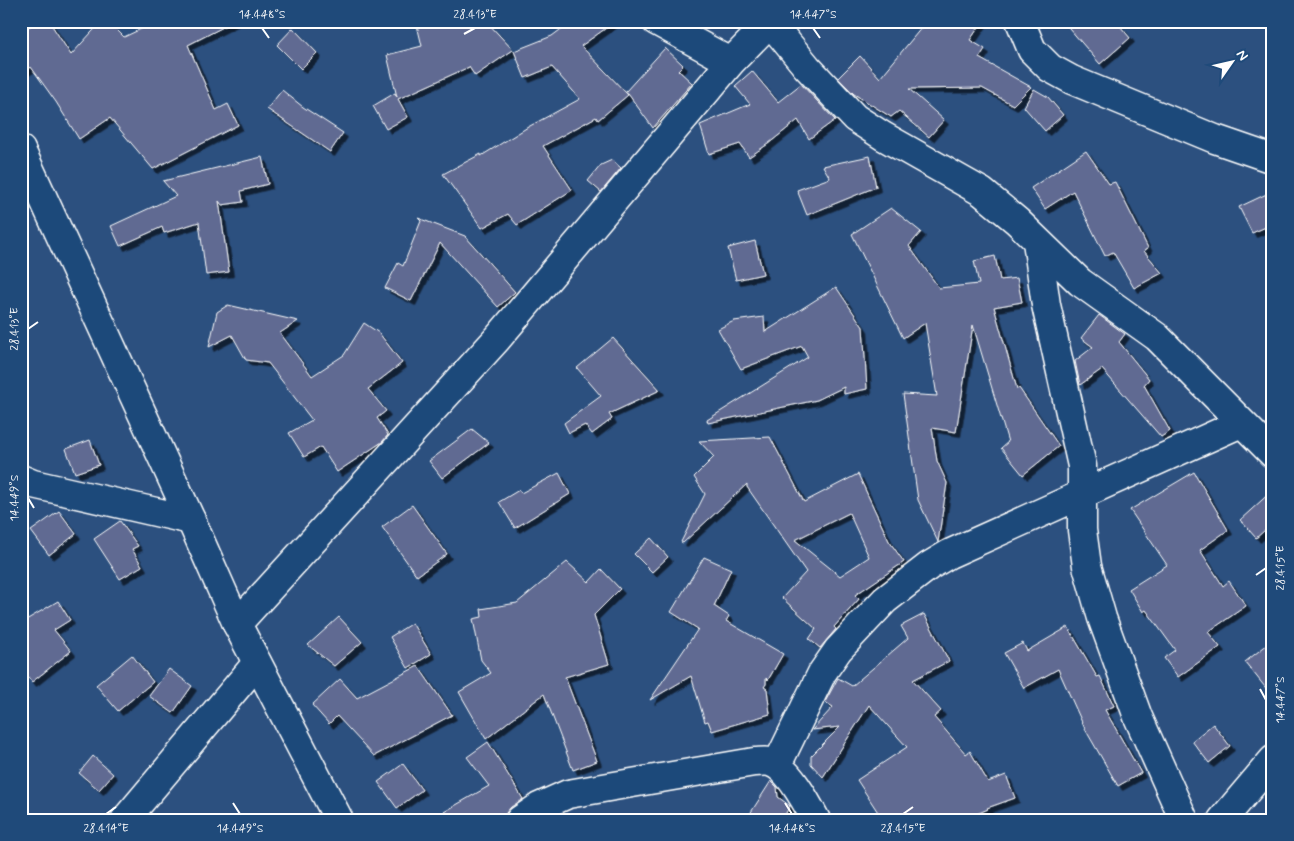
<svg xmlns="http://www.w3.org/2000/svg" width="1294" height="841" viewBox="0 0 1294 841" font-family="Mynerve,sans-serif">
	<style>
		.building { fill: #616a92; stroke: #fff; fill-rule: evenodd; filter: url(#shadow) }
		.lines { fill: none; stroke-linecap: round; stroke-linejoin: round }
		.minor-casing { stroke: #fff; stroke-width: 31 }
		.tertiary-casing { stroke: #fff; stroke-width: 31 }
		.minor { stroke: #1f4a7a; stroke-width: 28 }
		.tertiary { stroke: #1f4a7a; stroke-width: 28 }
		.ticks { fill: none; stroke: #fff; stroke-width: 2 }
		.neatline { fill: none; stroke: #fff; stroke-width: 2 }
		.ticks-label { font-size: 12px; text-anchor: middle; fill: #fff }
	</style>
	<defs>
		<filter id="shadow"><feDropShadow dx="4.5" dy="4.5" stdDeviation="0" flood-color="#0009"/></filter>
	</defs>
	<rect width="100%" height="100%" fill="#2c507f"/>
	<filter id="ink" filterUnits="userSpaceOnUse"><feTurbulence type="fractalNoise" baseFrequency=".02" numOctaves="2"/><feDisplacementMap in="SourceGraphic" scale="10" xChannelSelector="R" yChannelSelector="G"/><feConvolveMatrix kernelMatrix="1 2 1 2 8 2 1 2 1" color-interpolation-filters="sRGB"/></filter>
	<g filter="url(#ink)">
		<path class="building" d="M 38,21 L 49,21 L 71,55 L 102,21 L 108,21 L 124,37 L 158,21 L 235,21 L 188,45 L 216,110 L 228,104 L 238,125 L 153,169 L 110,118 L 79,139 L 56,102 L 31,67 L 21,73 L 21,32 Z
			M 416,21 L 486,21 L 513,50 L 475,76 L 469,67 L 398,99 L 408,117 L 386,129 L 373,106 L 395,93 L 397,97 L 387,55 L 422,46 Z
			M 572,21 L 616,21 L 581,46 L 628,95 L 598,120 L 596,117 L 543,146 L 572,190 L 517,225 L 508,214 L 482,228 L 443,174 L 481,154 L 481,156 L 528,127 L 580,99 L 552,67 L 525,78 L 514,51 L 552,36 Z
			M 927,21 L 983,21 L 970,40 L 985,49 L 979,58 L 1031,87 L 1013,105 L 982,88 L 909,89 L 944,120 L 929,137 L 899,111 L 891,117 L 854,94 L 838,78 L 860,56 L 880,78 Z
			M 1063,21 L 1116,21 L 1130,38 L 1100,64 Z
			M 293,28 L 317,53 L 301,69 L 277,45 Z
			M 665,48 L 683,65 L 678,70 L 692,83 L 653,128 L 626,91 Z
			M 752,71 L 778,102 L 801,84 L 835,120 L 809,139 L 798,120 L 768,144 L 749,157 L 740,144 L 709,154 L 700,125 L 750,104 L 735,86 Z
			M 1034,89 L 1048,97 L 1063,115 L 1045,131 L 1024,107 Z
			M 282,90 L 303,107 L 343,133 L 330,152 L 267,109 Z
			M 1086,151 L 1109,184 L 1115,182 L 1148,248 L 1144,251 L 1162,273 L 1134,288 L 1113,252 L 1105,256 L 1073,191 L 1045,209 L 1031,188 Z
			M 870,156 L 876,187 L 807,215 L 797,190 L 830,178 L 823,166 Z
			M 262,157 L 268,184 L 241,191 L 243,202 L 222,205 L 219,201 L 229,272 L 206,275 L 199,222 L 164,233 L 162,227 L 120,246 L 111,226 L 176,196 L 163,181 Z
			M 612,160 L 621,168 L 601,192 L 588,181 L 601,165 Z
			M 1273,191 L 1273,224 L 1252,233 L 1239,207 Z
			M 891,208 L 921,232 L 909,246 L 939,288 L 979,284 L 974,261 L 995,256 L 1000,280 L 1017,278 L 1022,302 L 994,307 L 1017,389 L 1019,388 L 1059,446 L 1023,475 L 1001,448 L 1008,442 L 973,325 L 956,432 L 932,428 L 937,461 L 947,483 L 938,542 L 918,500 L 903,394 L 937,396 L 925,323 L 903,338 L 852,234 Z
			M 418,218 L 465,236 L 515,292 L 498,307 L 440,243 L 411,301 L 385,288 L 398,263 L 403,266 L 421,221 Z
			M 755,241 L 763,274 L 736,280 L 728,248 Z
			M 836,287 L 863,327 L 867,389 L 844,394 L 844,387 L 817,400 L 708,423 L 707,420 L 808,357 L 802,346 L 741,369 L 718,329 L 734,321 L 764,317 L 765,332 Z
			M 228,305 L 298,321 L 280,333 L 312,376 L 344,355 L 364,323 L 379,333 L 402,363 L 368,389 L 386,411 L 377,418 L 388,435 L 382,442 L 337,472 L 321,447 L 304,457 L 289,433 L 312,420 L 268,363 L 246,360 L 232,335 L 209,347 L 217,312 Z
			M 1099,315 L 1125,334 L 1119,342 L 1149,379 L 1144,385 L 1170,431 L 1161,437 L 1102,369 L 1080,385 L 1075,361 L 1093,347 L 1081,338 Z
			M 613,338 L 660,390 L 609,414 L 612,419 L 592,434 L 585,425 L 569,433 L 564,423 L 601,396 L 577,368 Z
			M 472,429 L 489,443 L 442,478 L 429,461 Z
			M 770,437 L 804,502 L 858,474 L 889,541 L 904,562 L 855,595 L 859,599 L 834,627 L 836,629 L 820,648 L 809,639 L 816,629 L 782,598 L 806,572 L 747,487 L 747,484 L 683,543 L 681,542 L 705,494 L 694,477 L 714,457 L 699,441 ZM 849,513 L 869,557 L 840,576 L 795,540 Z
			M 90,440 L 99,465 L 75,473 L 66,449 Z
			M 1194,472 L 1228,530 L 1200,550 L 1223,586 L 1229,581 L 1246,606 L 1208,632 L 1220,647 L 1178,677 L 1164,658 L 1175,650 L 1146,610 L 1143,612 L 1129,589 L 1167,565 L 1130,510 Z
			M 559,473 L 570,494 L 515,528 L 499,502 L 519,490 L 521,493 Z
			M 1273,490 L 1273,523 L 1256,538 L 1240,520 Z
			M 412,505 L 447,554 L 417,576 L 382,527 Z
			M 59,511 L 76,534 L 49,555 L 31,531 Z
			M 120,521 L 138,546 L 132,549 L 142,566 L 120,579 L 94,539 Z
			M 651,538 L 668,557 L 652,572 L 634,554 Z
			M 704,557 L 731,569 L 714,606 L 729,616 L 726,621 L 783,654 L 768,680 L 766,678 L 766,684 L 764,687 L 767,689 L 770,714 L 712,731 L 708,721 L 705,722 L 691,676 L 650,700 L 698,629 L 671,612 Z
			M 567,562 L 589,582 L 601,569 L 620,589 L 594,615 L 609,664 L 565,677 L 597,761 L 573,770 L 544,694 L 486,739 L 459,692 L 491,673 L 481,660 L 473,619 L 482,617 L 481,609 L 517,603 Z
			M 58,601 L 70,620 L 54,630 L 71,651 L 32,682 L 21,668 L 21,623 Z
			M 924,614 L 949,661 L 913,680 L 941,711 L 934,717 L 966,754 L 970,751 L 988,782 L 1006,775 L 1015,798 L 987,808 L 988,809 L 963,820 L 883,820 L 857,780 L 907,747 L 869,705 L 823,777 L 811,764 L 811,756 L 840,727 L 812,730 L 833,707 L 825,702 L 838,678 L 852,686 L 908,638 L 901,626 Z
			M 339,617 L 362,642 L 334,666 L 308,645 Z
			M 412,623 L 431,654 L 408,668 L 390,637 Z
			M 1068,627 L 1097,677 L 1100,676 L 1114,706 L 1105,710 L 1141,773 L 1118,786 L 1085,729 L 1058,669 L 1024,688 L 1004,653 L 1023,643 L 1027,651 Z
			M 1273,640 L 1273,697 L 1245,662 Z
			M 132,655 L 153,682 L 118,711 L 96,685 Z
			M 418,666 L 452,715 L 374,756 L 337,716 L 329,724 L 312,705 L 340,679 L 357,698 Z
			M 169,669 L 192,686 L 173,713 L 149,696 Z
			M 1213,724 L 1230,746 L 1209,763 L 1192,741 Z
			M 488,742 L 523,799 L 511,807 L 506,813 L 505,820 L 430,820 L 489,786 L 467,757 Z
			M 93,756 L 113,774 L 99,790 L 79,773 Z
			M 403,764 L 422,790 L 397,808 L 378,782 Z
			M 771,781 L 777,787 L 778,797 L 790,806 L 782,820 L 746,820 Z"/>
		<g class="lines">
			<defs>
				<path id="minor" d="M 656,21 L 731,62
					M 1020,21 L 1032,50 L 1050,68 L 1072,80 L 1215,139 L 1273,159
					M 770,22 L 807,67 L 855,118 L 883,136 L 982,192 L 1017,221 L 1080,282 L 1157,337 L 1273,454
					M 1037,241 L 1046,305 L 1082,466 L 1082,530 L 1087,566 L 1102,618 L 1138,717 L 1184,820
					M 21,479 L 33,484 L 191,520
					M 237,624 L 497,339 L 731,62 L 771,21
					M 777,765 L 822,673 L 838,650 L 885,600 L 929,566 L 949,554 L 1241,423
					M 125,820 L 257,663
					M 520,820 L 539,807 L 568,794 L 754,762 C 759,762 765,761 770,762 C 788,767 808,805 816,820
					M 1222,820 L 1273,760"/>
				<path id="tertiary" d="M 21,150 L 191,520 L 237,624 L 339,820"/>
			</defs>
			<use href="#minor" class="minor-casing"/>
			<use href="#tertiary" class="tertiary-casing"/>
			<use href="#minor" class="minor"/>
			<use href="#tertiary" class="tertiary"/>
		</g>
	</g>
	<path class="ticks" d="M 262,28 L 269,38M 813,28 L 820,38M 464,34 L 475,28M 28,329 L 38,322M 28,498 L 34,508M 1256,575 L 1266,568M 1260,689 L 1266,700M 233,803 L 240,814M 785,803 L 792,814M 106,814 L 116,807M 903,814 L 913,807"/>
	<rect width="1294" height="841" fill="none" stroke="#1f4a7a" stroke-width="55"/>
	<g transform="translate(1232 62) rotate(56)" stroke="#1f4a7a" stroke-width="4" paint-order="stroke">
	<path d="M0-4L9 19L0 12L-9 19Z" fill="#ffffff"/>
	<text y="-8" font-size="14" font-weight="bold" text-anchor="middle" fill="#ffffff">N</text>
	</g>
	<rect x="28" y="28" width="1238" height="786" class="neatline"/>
	<g class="ticks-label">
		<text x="262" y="18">14.448°S</text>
		<text x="475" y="18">28.413°E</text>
		<text x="813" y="18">14.447°S</text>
		<text transform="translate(14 329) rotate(-90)" y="4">28.413°E</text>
		<text transform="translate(14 498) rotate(-90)" y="4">14.449°S</text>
		<text transform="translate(1280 568) rotate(-90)" y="4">28.415°E</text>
		<text transform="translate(1280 700) rotate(-90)" y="4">14.447°S</text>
		<text x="106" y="832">28.414°E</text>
		<text x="240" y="832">14.449°S</text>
		<text x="792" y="832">14.448°S</text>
		<text x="903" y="832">28.415°E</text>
	</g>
</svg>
